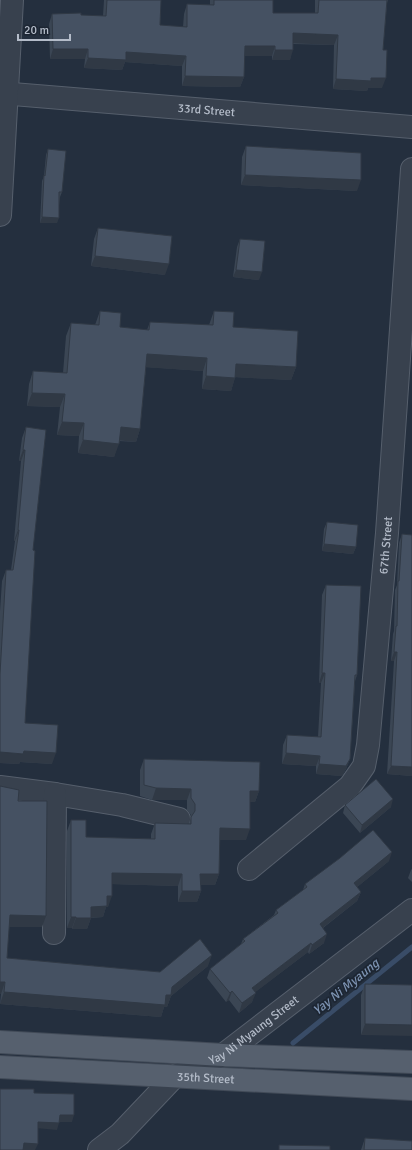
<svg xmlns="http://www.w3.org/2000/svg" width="412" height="1150" viewBox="0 0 412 1150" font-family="Signika,sans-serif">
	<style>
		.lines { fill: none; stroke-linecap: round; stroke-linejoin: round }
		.stream { stroke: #394c67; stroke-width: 5 }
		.minor-casing { stroke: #565f6c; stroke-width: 24 }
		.major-casing { stroke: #414a57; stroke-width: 24 }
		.minor { stroke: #38414e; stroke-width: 22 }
		.major { stroke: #56606e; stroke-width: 22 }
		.wall { fill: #3b4654 }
		.shaded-wall { fill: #303945 }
		.building { fill: #455162; stroke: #303945 }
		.labels { text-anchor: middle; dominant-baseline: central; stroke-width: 3.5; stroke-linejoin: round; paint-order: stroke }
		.street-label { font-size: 12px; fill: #b4bcc9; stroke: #1d2633 }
		.water-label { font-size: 13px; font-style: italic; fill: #7c92b1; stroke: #1d2633 }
	</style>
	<rect width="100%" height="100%" fill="#242f3e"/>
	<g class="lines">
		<path class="stream" d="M 293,1043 L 412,947"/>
		<defs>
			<g id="minor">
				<path id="s1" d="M 0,93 L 412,127"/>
				<path d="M 0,215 L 12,0"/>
				<path d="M 0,787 L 55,794 L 122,805 L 179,819"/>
				<path id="s2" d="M 249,869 L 350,786 L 364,766 L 368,745 L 387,533 L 412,169"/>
				<path d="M 54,933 L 55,794"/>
				<path id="s3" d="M 99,1150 L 120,1134 L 175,1076 L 223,1055 L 412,910"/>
			</g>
			<g id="major">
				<path d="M 0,1042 L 223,1055 L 412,1062"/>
				<path id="s4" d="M 0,1067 L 412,1089"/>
			</g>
		</defs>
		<use href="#minor" class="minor-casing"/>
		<use href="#major" class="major-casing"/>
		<use href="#minor" class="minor"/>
		<use href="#major" class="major"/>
	</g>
	<path class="wall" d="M 104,0 L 161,0 L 160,25 L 183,27 L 184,14 L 187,4 L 210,5 L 210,0 L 273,0 L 273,13 L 315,13 L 315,0 L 388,0 L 387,3 L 383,50 L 382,88 L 368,88 L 367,91 L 333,89 L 334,45 L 293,44 L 290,60 L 272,60 L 272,56 L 244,56 L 244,77 L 240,87 L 182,86 L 182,66 L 125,62 L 122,70 L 84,68 L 85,59 L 50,59 L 49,24 L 52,14 L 103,16 Z
		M 246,146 L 357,191 L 241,185 L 242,157 Z
		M 48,149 L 62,192 L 60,197 L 57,223 L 40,223 L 42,181 L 44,176 L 46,155 Z
		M 98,228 L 165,275 L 91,266 L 94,239 Z
		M 240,239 L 259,280 L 233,277 L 237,247 Z
		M 100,311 L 120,327 L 147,330 L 150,322 L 209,325 L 214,311 L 233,327 L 296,367 L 291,380 L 235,377 L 231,391 L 202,389 L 203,371 L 146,367 L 140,429 L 136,442 L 119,441 L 114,457 L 78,453 L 79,436 L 57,435 L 60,407 L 27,406 L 29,384 L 33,371 L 63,373 L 66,336 L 71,323 L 95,325 Z
		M 26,427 L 33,550 L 25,723 L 52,764 L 20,762 L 19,764 L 0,763 L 0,611 L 2,581 L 6,570 L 11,570 L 15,541 L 14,541 L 21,461 L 19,461 L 22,438 Z
		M 327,522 L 356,547 L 353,554 L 322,551 L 324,529 Z
		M 402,534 L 412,535 L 412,776 L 387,774 L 394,661 L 391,661 L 393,634 L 394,631 L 395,590 L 397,585 L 399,543 Z
		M 326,585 L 357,675 L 355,681 L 350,759 L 346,769 L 342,776 L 316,774 L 316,766 L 282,764 L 283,745 L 287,735 L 318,737 L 321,683 L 319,683 L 322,595 Z
		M 144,759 L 259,791 L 255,802 L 250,802 L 246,840 L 220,840 L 219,874 L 215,885 L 201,885 L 201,891 L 197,902 L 178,902 L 178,886 L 112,884 L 108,907 L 106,907 L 103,917 L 91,918 L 87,929 L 72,929 L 72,928 L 67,928 L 67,831 L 71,820 L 86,837 L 151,839 L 151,834 L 155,823 L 189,824 L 191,817 L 191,815 L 187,810 L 187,800 L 152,800 L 140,796 L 140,770 Z
		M 0,786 L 18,801 L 42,927 L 9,927 L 7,958 L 160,972 L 208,966 L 171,996 L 167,1007 L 164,1007 L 161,1017 L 0,1004 L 1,994 L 0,994 Z
		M 345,805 L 391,807 L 360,833 L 343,813 Z
		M 389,861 L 357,887 L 361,892 L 357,901 L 323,928 L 324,943 L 309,954 L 308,952 L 255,992 L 252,1002 L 239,1013 L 229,1000 L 226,1002 L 207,978 L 210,969 L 241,944 L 243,939 L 274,915 L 276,910 L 303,890 L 305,884 Z
		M 412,869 L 412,882 L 408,878 L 411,870 Z
		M 365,984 L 412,985 L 361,1035 L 361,995 Z
		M 365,1138 L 412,1150 L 361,1150 Z"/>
	<path class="shaded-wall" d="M 293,33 L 338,35 L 334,45 L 290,43 Z
		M 245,46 L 275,46 L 272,56 L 241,56 Z
		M 53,49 L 88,49 L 85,59 L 50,59 Z
		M 275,50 L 293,50 L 290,60 L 272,60 Z
		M 126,52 L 186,56 L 182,66 L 125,62 L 122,70 L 84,68 L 88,58 Z
		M 185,76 L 244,77 L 240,87 L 182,86 Z
		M 371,78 L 386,78 L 382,88 L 368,88 L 367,91 L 333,89 L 336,79 Z
		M 245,175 L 361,180 L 357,191 L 241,185 Z
		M 42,217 L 59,218 L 57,223 L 40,223 Z
		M 95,256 L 169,264 L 165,275 L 91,266 Z
		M 236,270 L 262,272 L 259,280 L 233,277 Z
		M 147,354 L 207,358 L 203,371 L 142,367 Z
		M 236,364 L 296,367 L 291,380 L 231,377 Z
		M 206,376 L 235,378 L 231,391 L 202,389 Z
		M 32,393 L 65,394 L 60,407 L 27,406 Z
		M 62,422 L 84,423 L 79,436 L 57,435 Z
		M 121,427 L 140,429 L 136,442 L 116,440 Z
		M 83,440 L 119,444 L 114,457 L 78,453 Z
		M 23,450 L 25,450 L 21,461 L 19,461 Z
		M 18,530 L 19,530 L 15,541 L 14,541 Z
		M 324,544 L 356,547 L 353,554 L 322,551 Z
		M 394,652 L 397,652 L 394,661 L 391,661 Z
		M 322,673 L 325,673 L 321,683 L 319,683 Z
		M 24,751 L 56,753 L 52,764 L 20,762 L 19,764 L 0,763 L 0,752 Z
		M 286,753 L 320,756 L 316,766 L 282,764 Z
		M 350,759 L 346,769 L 342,776 L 316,774 L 319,764 Z
		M 391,766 L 412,767 L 412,776 L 387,774 Z
		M 156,788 L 191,789 L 187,800 L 152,800 Z
		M 250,791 L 259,791 L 255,802 L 246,802 Z
		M 393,799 L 391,807 L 360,833 L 362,825 Z
		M 220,828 L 250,829 L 246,840 L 216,840 Z
		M 392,852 L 389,861 L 351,892 L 354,883 Z
		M 112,873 L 182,874 L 178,886 L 108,884 Z
		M 200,874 L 219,874 L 215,885 L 196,885 Z
		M 182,891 L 201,891 L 197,902 L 178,902 Z
		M 361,892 L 357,901 L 316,933 L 320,924 Z
		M 107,896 L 112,896 L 108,907 L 106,907 L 103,917 L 87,918 L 91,907 Z
		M 10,915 L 46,916 L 42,927 L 6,927 Z
		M 71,917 L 76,917 L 72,928 L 67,928 Z
		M 76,918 L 91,918 L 87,929 L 72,929 Z
		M 327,934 L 324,943 L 309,954 L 312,945 Z
		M 311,943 L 308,952 L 249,997 L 252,988 Z
		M 212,955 L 208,966 L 171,996 L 167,1007 L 164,1007 L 161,1017 L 0,1004 L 4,992 L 166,995 L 172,987 Z
		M 0,982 L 5,982 L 1,994 L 0,994 Z
		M 232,991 L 229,1000 L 226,1002 L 230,993 Z
		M 256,993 L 252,1002 L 239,1013 L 242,1003 Z
		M 365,1024 L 412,1025 L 412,1036 L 361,1035 Z
		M 60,1115 L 74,1115 L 72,1122 L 57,1122 Z
		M 38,1122 L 59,1123 L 57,1130 L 36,1128 Z
		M 24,1143 L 38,1144 L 35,1150 L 21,1150 Z"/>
	<path class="building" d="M 107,0 L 161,0 L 160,25 L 187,27 L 187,4 L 214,5 L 214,0 L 273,0 L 273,13 L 318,13 L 319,0 L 387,0 L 383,50 L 387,50 L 386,78 L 371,78 L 371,81 L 336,79 L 338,35 L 293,33 L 293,50 L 275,50 L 275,46 L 245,46 L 244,77 L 185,76 L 186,56 L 126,52 L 126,60 L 88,58 L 88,49 L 53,49 L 52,14 L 81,13 L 81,15 L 106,16 Z
		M 246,146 L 361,153 L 361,180 L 245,175 Z
		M 48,149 L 66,151 L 62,192 L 59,192 L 59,218 L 42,217 L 44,175 L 45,176 Z
		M 98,228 L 172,236 L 169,264 L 95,256 Z
		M 240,239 L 265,241 L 262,272 L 236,270 Z
		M 100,311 L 121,313 L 120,327 L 149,330 L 150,322 L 213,325 L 214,311 L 234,312 L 233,327 L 298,331 L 296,367 L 236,364 L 235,378 L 206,376 L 207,358 L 147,354 L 140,429 L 121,427 L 119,444 L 83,440 L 84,423 L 62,422 L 65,394 L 32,393 L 33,371 L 67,373 L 71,323 L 99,325 Z
		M 26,427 L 46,430 L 33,550 L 35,551 L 25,723 L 58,725 L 56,753 L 24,751 L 23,754 L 0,752 L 0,674 L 6,570 L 13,570 L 19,530 L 18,530 L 25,450 L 23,450 Z
		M 327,522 L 358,525 L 356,547 L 324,544 Z
		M 402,534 L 412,535 L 412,767 L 391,766 L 397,652 L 394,652 L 396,626 L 397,626 L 398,581 L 399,581 Z
		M 326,585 L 361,586 L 357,675 L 355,675 L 350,759 L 346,766 L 319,764 L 320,756 L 286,753 L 287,735 L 321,737 L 325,673 L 322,673 Z
		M 144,759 L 260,762 L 259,791 L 250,791 L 250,829 L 220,828 L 219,874 L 200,874 L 201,891 L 182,891 L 182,874 L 112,873 L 112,896 L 107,896 L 107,906 L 91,907 L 91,918 L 76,918 L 76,917 L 71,917 L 71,820 L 86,820 L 86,837 L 155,839 L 155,823 L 191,824 L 191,817 L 195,811 L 195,804 L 191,798 L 191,789 L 156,788 L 144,785 Z
		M 376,779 L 393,799 L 362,825 L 345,805 Z
		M 0,786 L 19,790 L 18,801 L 47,801 L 46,916 L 10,915 L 7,958 L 160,972 L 200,939 L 212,955 L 172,987 L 171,995 L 166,995 L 165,1005 L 4,992 L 5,982 L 0,982 Z
		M 373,830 L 392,852 L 354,883 L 361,892 L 320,924 L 327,934 L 312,945 L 311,943 L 252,988 L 256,993 L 242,1003 L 232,991 L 230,993 L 210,969 L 245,941 L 243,939 L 278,913 L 276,910 L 307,887 L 305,884 L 340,858 Z
		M 365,984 L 412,985 L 412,1025 L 365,1024 Z
		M 0,1089 L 34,1089 L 34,1093 L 74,1094 L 74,1115 L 60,1115 L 59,1123 L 38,1122 L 38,1144 L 24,1143 L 23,1150 L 0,1150 Z
		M 365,1138 L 412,1141 L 412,1150 L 364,1150 Z
		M 279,1145 L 330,1146 L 330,1150 L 279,1150 Z"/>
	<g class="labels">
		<g class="street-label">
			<text stroke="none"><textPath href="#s1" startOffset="207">33rd Street</textPath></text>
			<text stroke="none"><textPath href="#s2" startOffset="377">67th Street</textPath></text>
			<text stroke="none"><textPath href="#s3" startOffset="198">Yay Ni Myaung Street</textPath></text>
			<text stroke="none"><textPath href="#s4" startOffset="206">35th Street</textPath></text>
		</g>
		<g class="water-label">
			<text transform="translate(346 987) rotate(-39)">Yay Ni Myaung</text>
		</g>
	</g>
	<path d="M18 34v6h52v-6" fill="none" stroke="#b4bcc9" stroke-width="2"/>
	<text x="24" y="34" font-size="12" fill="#b4bcc9" stroke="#1d2633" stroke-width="3" paint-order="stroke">20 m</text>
</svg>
